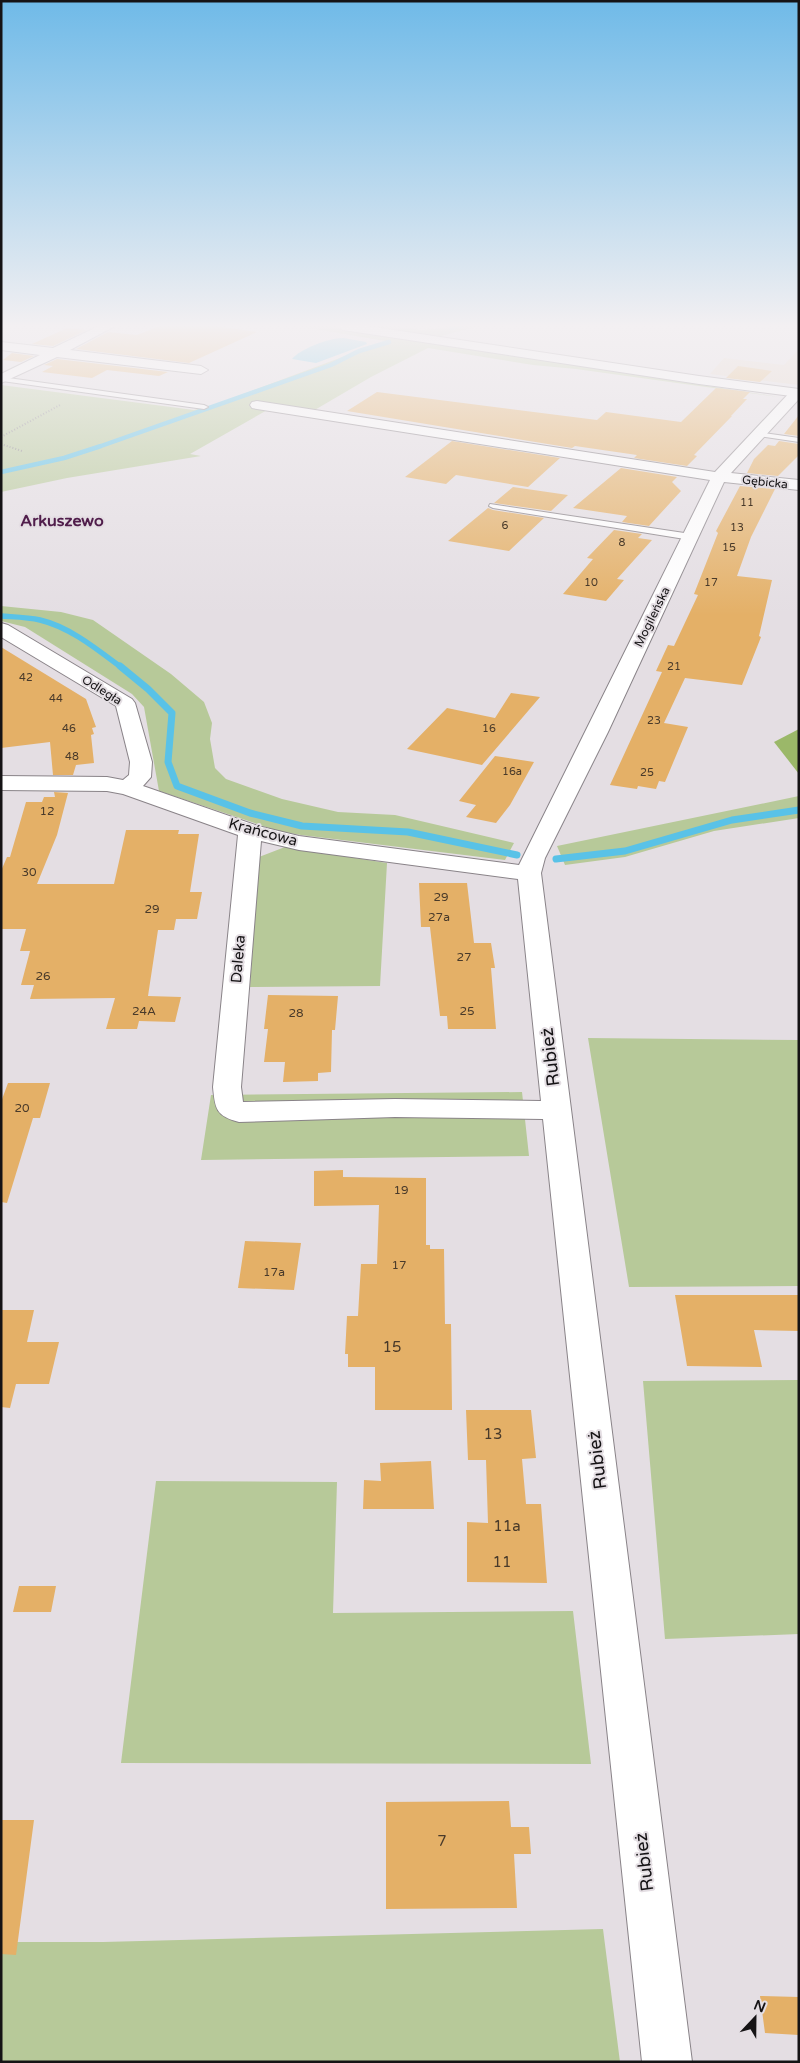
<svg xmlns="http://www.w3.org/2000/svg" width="800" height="2063" viewBox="0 0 800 2063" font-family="'Varela Round',sans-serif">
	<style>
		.industrial { fill: #e5d3c2 }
		.green { fill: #b7c999 }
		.forest { fill: #9bb869 }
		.water { fill: #59c2e7 }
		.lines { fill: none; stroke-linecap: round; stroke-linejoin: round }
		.stream-far2 { stroke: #59c2e7; stroke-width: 4.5 }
		.stream-far1 { stroke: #59c2e7; stroke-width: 5.5 }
		.stream { stroke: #59c2e7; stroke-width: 7 }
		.building { fill: #e4b067 }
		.service-casing { stroke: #898388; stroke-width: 2 }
		.minor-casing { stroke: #898388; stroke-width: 2 }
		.tertiary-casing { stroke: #898388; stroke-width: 2 }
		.path { stroke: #898588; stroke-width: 2; stroke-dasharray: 1 2; stroke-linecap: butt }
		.service { fill: #fff; fill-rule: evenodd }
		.minor { fill: #fff; fill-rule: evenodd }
		.tertiary { fill: #fff; fill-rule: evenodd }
		.labels { text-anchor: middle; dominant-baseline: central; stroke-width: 4; stroke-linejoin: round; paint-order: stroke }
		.far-number-label { font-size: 11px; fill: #493a2a }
		.far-street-label { font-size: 12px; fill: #151315; stroke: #e4dee3 }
		.number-label { font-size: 12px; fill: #493a2a }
		.street-label { font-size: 15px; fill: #151315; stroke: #e4dee3 }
		.near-number-label { font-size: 15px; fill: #493a2a }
		.far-district-label { font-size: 16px; font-weight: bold; fill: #501d4b; stroke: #e4dee3 }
		.near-street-label { font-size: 18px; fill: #151315; stroke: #e4dee3 }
	</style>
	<rect width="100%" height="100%" fill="#e4dee3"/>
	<path class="industrial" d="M 799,349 L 799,385 L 710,374 L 724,358 L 784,365 Z"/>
	<path class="green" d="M 298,326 L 327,326 L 779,397 L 576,369 L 533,365 L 428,348 L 371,377 L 313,411 L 259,401 L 250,406 L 269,409 L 190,454 L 201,456 L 67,478 L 1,492 L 1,385 L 194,410 L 214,405 L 385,341 Z
		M 360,326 L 394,326 L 420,330 L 436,329 L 450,326 L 479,326 L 441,336 Z
		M 1,606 L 61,612 L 93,620 L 171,674 L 204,702 L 212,723 L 210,739 L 215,768 L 226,779 L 282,799 L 338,812 L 395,815 L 514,843 L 505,860 L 301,835 L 278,831 L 159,791 L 144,707 L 132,694 L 25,627 L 1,621 Z
		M 799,796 L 799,818 L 714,831 L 625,857 L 565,865 L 557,846 Z
		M 285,847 L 387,863 L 380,986 L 250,987 L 259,857 Z
		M 588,1038 L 799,1040 L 799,1286 L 629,1287 Z
		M 522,1092 L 529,1156 L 201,1160 L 211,1095 Z
		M 799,1380 L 799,1634 L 665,1639 L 643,1381 Z
		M 156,1481 L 337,1482 L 333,1613 L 573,1611 L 591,1764 L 121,1763 Z
		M 603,1929 L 620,2062 L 1,2062 L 1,1942 L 103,1942 Z"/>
	<path class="forest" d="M 799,729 L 799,774 L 774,742 Z"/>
	<path class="water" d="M 343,338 L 366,342 L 367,344 L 316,363 L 292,359 C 300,349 329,338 343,338 Z"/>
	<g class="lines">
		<path class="stream-far2" d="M 451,328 L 460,326
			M 1,472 L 64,458 L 101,446 L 331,365 L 359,351 L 389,342"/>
		<path class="stream-far1" d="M 1,616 C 14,617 27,617 40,620 C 70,627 98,650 122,668"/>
		<path class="stream" d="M 120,666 L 148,689 L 172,713 L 168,762 L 177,786 L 250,813 L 302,826 L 408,832 L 517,855
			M 556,859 L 625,851 L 732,820 L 799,810"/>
	</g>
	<path class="building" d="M 159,326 L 216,326 L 257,332 L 189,363 L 76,349 L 108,332 L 137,335 Z
		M 67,328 L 87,330 L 53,346 L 32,344 Z
		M 12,353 L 34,356 L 21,362 L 3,360 Z
		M 57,359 L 168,372 L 159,376 L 107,370 L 92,378 L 42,372 L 53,366 L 44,365 Z
		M 738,366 L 772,371 L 760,382 L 726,378 Z
		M 716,388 L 750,392 L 743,399 L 747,399 L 731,416 L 732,416 L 694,455 L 697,456 L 687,466 L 634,458 L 637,455 L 575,446 L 572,448 L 347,411 L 377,392 L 597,420 L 606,412 L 681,422 Z
		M 799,415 L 799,436 L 784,434 Z
		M 452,441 L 560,458 L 528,487 L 456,475 L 446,484 L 405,477 Z
		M 779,441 L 799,444 L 799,455 L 778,476 L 747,473 L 754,459 L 768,445 L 775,446 Z
		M 621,468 L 677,477 L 672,482 L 681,491 L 649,526 L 622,522 L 627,516 L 573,508 Z
		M 740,486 L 775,489 L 751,537 L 737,576 L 772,580 L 759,636 L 761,637 L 742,685 L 685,678 L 664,723 L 688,727 L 665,782 L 659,781 L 656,789 L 638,786 L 637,789 L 610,785 L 662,672 L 656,671 L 668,645 L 674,646 L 698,595 L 694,594 L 718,533 L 716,531 Z
		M 513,487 L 568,495 L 551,511 L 494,503 Z
		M 488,508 L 493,510 L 544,518 L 509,551 L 448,541 Z
		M 614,530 L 642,534 L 638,538 L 652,540 L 617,579 L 624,580 L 606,601 L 563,594 L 593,559 L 587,558 Z
		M 1,647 L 86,699 L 96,727 L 92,728 L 94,734 L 91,735 L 94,763 L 76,765 L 73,775 L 53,775 L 50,742 L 1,748 Z
		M 511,693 L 540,697 L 482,765 L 407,749 L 447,708 L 495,718 Z
		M 495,756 L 534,762 L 510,805 L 496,823 L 466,817 L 476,805 L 459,801 Z
		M 54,792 L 68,793 L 57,835 L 37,884 L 114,884 L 126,830 L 179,830 L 178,834 L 199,834 L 190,892 L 202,892 L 197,919 L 176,919 L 174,930 L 158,930 L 148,996 L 181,997 L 175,1022 L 139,1021 L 137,1029 L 106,1029 L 115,998 L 30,999 L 34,985 L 21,985 L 30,951 L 20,951 L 26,929 L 1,929 L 1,871 L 7,857 L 10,857 L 26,802 L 42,802 L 44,797 L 55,797 Z
		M 419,883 L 467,883 L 474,943 L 491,943 L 495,968 L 491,968 L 496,1029 L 448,1029 L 447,1016 L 440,1016 L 430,927 L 421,927 Z
		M 268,995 L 338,996 L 335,1030 L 332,1030 L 331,1072 L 318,1073 L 318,1081 L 283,1082 L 285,1062 L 264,1062 L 268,1029 L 264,1029 Z
		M 8,1083 L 50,1083 L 40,1118 L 33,1118 L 7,1203 L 1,1202 L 1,1102 Z
		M 343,1170 L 343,1177 L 426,1178 L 426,1245 L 430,1245 L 430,1249 L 444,1249 L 445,1324 L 451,1324 L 452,1410 L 375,1410 L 375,1367 L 348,1367 L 348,1354 L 345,1354 L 347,1316 L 358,1316 L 361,1264 L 377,1264 L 379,1205 L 314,1206 L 314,1171 Z
		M 245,1241 L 301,1243 L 294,1290 L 238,1288 Z
		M 675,1295 L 799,1295 L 799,1331 L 754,1330 L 762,1367 L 687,1366 Z
		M 1,1310 L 34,1310 L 27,1342 L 59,1342 L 49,1384 L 16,1384 L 10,1408 L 1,1407 Z
		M 466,1410 L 531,1410 L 536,1458 L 522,1459 L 526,1504 L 541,1504 L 547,1583 L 467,1582 L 467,1522 L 488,1523 L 486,1460 L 468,1460 Z
		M 431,1461 L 434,1509 L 363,1509 L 364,1480 L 381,1481 L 380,1463 Z
		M 19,1586 L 56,1586 L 51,1612 L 13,1612 Z
		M 509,1801 L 511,1827 L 529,1827 L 531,1854 L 514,1854 L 517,1908 L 386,1909 L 386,1802 Z
		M 1,1820 L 34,1820 L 16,1955 L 1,1954 Z
		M 760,1996 L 799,1997 L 799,2035 L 765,2033 Z"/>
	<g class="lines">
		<defs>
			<path id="service" d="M 1,377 L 204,405 L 208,407 L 204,409 L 2,381 Z
				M 756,432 L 799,438 L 799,442 L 759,436 L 755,434 Z
				M 490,504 L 691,534 L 695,537 L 691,540 L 493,508 L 489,506 Z"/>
			<path id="minor" d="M 99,326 L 115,326 L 70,350 L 201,366 L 208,370 L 201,374 L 57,357 L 1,383 L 1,374 L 40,355 L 1,350 L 1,342 L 53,348 Z
				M 799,389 L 799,399 L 731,473 L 799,480 L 799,490 L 724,482 L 608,732 L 545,858 L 541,873 L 692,2062 L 642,2062 L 543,1119 L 395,1117 L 239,1122 C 216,1116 215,1109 213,1087 L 238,835 L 123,794 L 107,791 L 1,790 L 1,776 L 107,777 L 123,780 L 129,775 L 130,762 L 116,706 L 1,637 L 1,623 L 8,625 L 132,699 L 135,703 L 152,762 L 151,777 L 143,786 L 258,826 L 299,836 L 519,865 L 710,480 L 257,409 L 252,408 L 250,405 L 252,402 L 257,401 L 715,472 L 792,390 ZM 261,841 L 299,850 L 518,879 L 541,1101 L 395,1099 L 243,1102 L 241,1087 Z"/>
			<path id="tertiary" d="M 337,326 L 367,326 L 699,376 L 799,389 L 799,397 L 699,384 L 343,330 Z"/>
		</defs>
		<use href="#service" class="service-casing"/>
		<use href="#minor" class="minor-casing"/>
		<use href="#tertiary" class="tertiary-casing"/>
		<path class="path" d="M 1,437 L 60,405
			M 1,444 L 22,451"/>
		<use href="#service" class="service"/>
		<use href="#minor" class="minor"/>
		<use href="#tertiary" class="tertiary"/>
	</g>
	<linearGradient id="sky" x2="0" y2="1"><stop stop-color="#6fbae8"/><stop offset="0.53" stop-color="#f3f0f2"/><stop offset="1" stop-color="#f3f0f2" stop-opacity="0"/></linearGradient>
	<rect width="800" height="615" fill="url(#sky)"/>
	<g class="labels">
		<g class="far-number-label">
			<text x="747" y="502">11</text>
			<text x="505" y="525">6</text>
			<text x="737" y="527">13</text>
			<text x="622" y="542">8</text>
			<text x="729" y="547">15</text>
			<text x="591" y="582">10</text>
			<text x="711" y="582">17</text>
			<text x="674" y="666">21</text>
			<text x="26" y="677">42</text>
			<text x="56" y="698">44</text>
			<text x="654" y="720">23</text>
			<text x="69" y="728">46</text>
			<text x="489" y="728">16</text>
			<text x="72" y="756">48</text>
			<text x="512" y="771">16a</text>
			<text x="647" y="772">25</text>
		</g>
		<g class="far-street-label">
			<text transform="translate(765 482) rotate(6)">Gębicka</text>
			<text transform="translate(652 617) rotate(-64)">Mogileńska</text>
			<text transform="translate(102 690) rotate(32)">Odległa</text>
		</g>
		<g class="number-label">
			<text x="47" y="811">12</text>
			<text x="29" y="872">30</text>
			<text x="441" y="897">29</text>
			<text x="152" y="909">29</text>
			<text x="439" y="917">27a</text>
			<text x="464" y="957">27</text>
			<text x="43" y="976">26</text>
			<text x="144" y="1011">24A</text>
			<text x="467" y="1011">25</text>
			<text x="296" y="1013">28</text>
			<text x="22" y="1108">20</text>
			<text x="401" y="1190">19</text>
			<text x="399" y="1265">17</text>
			<text x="274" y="1272">17a</text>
		</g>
		<g class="street-label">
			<text transform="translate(263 832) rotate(15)">Krańcowa</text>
			<text transform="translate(238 959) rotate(-85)">Daleka</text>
		</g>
		<g class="near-number-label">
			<text x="392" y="1347">15</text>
			<text x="493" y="1434">13</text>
			<text x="507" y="1526">11a</text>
			<text x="502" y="1562">11</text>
			<text x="442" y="1841">7</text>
		</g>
		<g class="far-district-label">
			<text x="62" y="521">Arkuszewo</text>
		</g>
		<g class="near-street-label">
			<text transform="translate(550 1057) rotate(-97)">Rubież</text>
			<text transform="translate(597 1460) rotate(-97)">Rubież</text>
			<text transform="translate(644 1862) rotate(-97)">Rubież</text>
		</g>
	</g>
	<rect width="800" height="2063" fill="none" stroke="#151315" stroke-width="5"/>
	<g transform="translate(755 2018) rotate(22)" stroke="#e4dee3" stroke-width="4" paint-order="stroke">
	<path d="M0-4L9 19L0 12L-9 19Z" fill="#151315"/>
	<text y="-8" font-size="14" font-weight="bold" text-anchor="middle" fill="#151315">N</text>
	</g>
</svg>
